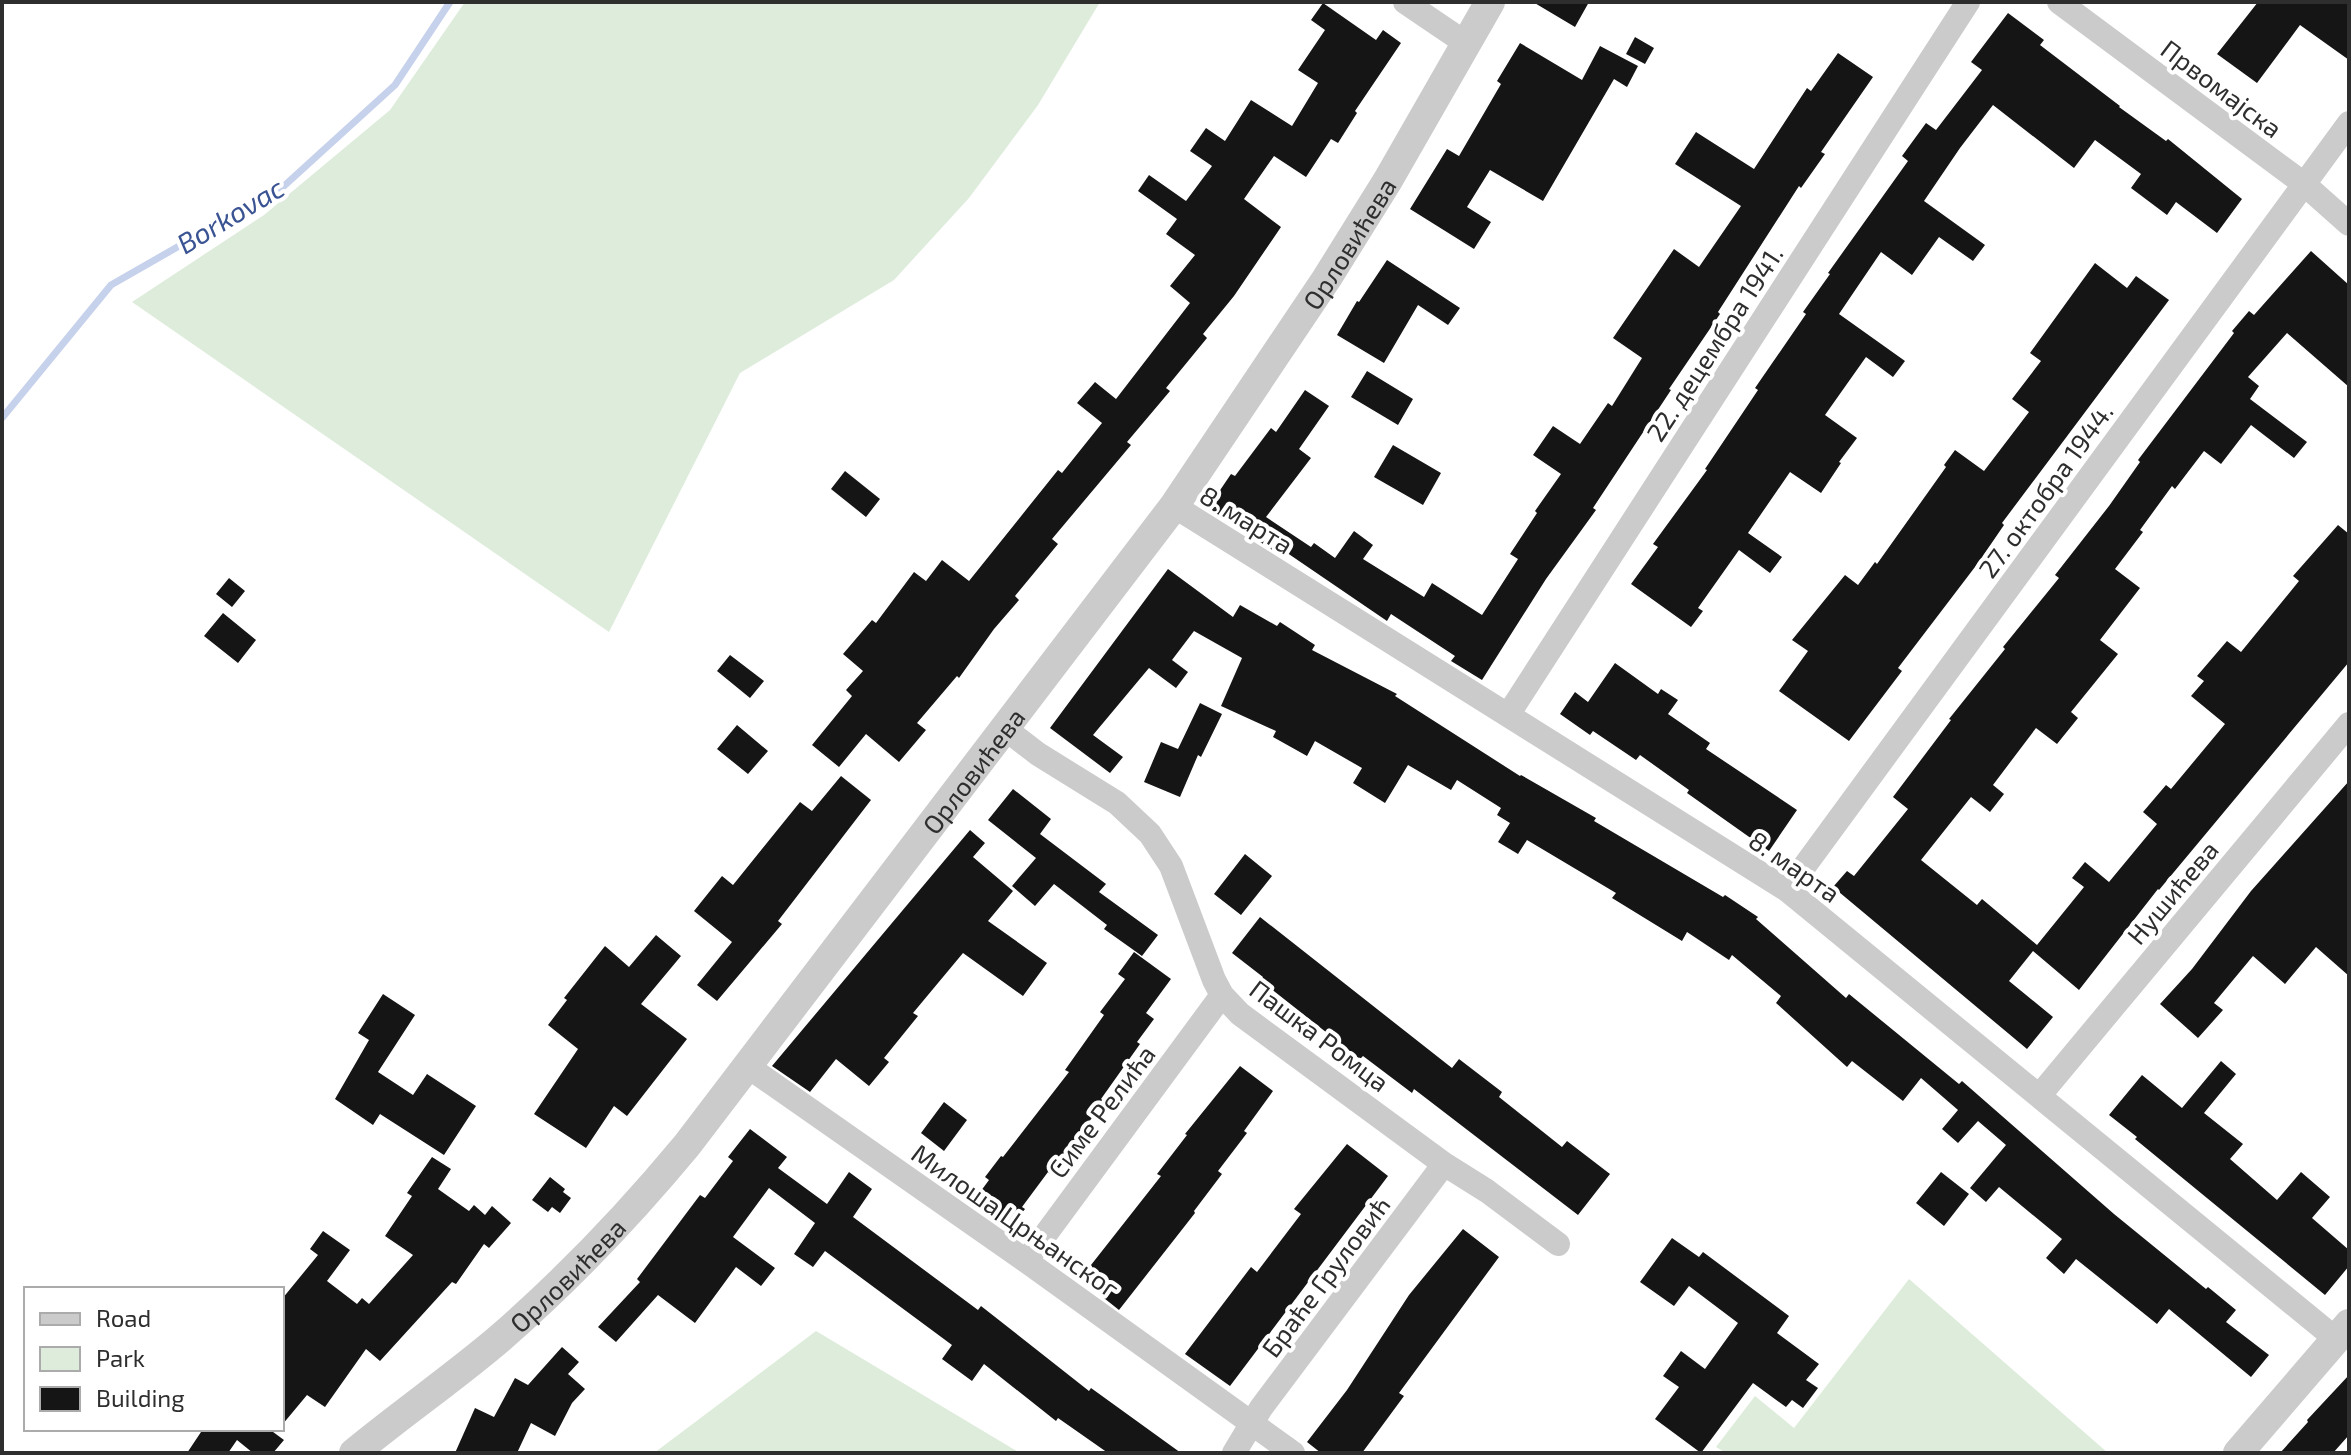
<svg xmlns="http://www.w3.org/2000/svg" width="2351" height="1455" viewBox="0 0 2351 1455" font-family="'Exo 2',sans-serif">
	<style>
		.green { fill: #deecdb }
		.lines { fill: none; stroke-linecap: round; stroke-linejoin: round }
		.stream { stroke: #c6d1ec; stroke-width: 7 }
		.building { fill: #151515 }
		.minor { stroke: #cbcbcb; stroke-width: 24 }
		.tertiary { stroke: #cbcbcb; stroke-width: 30 }
		.labels { text-anchor: middle; dominant-baseline: central; stroke-width: 8; stroke-linejoin: round; paint-order: stroke }
		.street-label { font-size: 26px; fill: #2e2e2e; stroke: #fff }
		.water-label { font-size: 28px; font-style: italic; fill: #3a5392; stroke: #fff }
	</style>
	<rect width="100%" height="100%" fill="#fff"/>
	<path class="green" d="M 465,2 L 1100,2 L 1038,105 L 969,198 L 894,280 L 740,373 L 609,632 L 132,302 L 264,215 L 390,110 Z
		M 1909,1279 L 2108,1453 L 1726,1453 L 1716,1447 L 1755,1396 L 1794,1428 Z
		M 816,1331 L 1015,1450 L 1021,1453 L 654,1453 Z"/>
	<g class="lines">
		<path class="stream" d="M 2,418 L 111,285 L 284,186 L 395,85 L 450,2"/>
	</g>
	<path class="building" d="M 1533,2 L 1589,2 L 1575,27 Z
		M 2258,2 L 2349,2 L 2349,60 L 2300,25 L 2257,83 L 2217,54 Z
		M 1323,3 L 1376,40 L 1383,30 L 1401,43 L 1355,111 L 1357,113 L 1338,143 L 1331,139 L 1306,177 L 1274,156 L 1244,199 L 1281,227 L 1234,296 L 1203,334 L 1207,338 L 1166,388 L 1170,391 L 1127,442 L 1131,445 L 1052,539 L 1058,544 L 1015,596 L 1019,600 L 994,629 L 959,678 L 957,676 L 917,723 L 926,730 L 899,762 L 866,734 L 839,767 L 812,745 L 852,696 L 846,690 L 863,671 L 843,654 L 872,620 L 876,623 L 914,572 L 926,581 L 942,560 L 969,581 L 1058,470 L 1062,473 L 1102,423 L 1077,403 L 1095,382 L 1116,399 L 1190,303 L 1170,286 L 1195,255 L 1166,234 L 1177,219 L 1138,191 L 1149,175 L 1186,201 L 1212,166 L 1190,151 L 1206,128 L 1225,141 L 1251,100 L 1292,126 L 1318,83 L 1298,70 L 1325,30 L 1311,20 Z
		M 2008,13 L 2044,40 L 2040,45 L 2120,106 L 2119,107 L 2166,141 L 2168,139 L 2242,199 L 2217,233 L 2176,202 L 2167,215 L 2131,188 L 2141,174 L 2095,140 L 2074,168 L 1993,105 L 1960,148 L 1924,201 L 1985,245 L 1973,261 L 1939,237 L 1912,275 L 1881,252 L 1839,314 L 1905,361 L 1893,377 L 1866,357 L 1825,415 L 1857,438 L 1839,462 L 1841,463 L 1821,493 L 1790,472 L 1748,533 L 1782,557 L 1770,573 L 1739,550 L 1698,608 L 1703,611 L 1691,627 L 1631,584 L 1658,547 L 1653,544 L 1707,470 L 1705,469 L 1758,390 L 1755,388 L 1806,314 L 1803,312 L 1830,274 L 1828,273 L 1908,161 L 1902,156 L 1926,123 L 1936,130 L 1982,70 L 1971,62 Z
		M 1635,37 L 1654,48 L 1645,64 L 1626,54 Z
		M 1520,43 L 1582,80 L 1600,46 L 1638,66 L 1627,87 L 1614,79 L 1543,201 L 1490,170 L 1467,207 L 1491,222 L 1474,249 L 1410,209 L 1447,149 L 1459,156 L 1501,84 L 1497,81 Z
		M 1838,53 L 1873,77 L 1821,152 L 1825,154 L 1801,188 L 1799,186 L 1718,312 L 1720,314 L 1669,389 L 1671,390 L 1593,508 L 1596,510 L 1546,579 L 1482,680 L 1451,661 L 1455,656 L 1391,614 L 1387,621 L 1277,546 L 1274,551 L 1208,508 L 1231,474 L 1235,476 L 1271,428 L 1276,432 L 1305,390 L 1329,406 L 1299,449 L 1311,458 L 1266,517 L 1311,547 L 1314,543 L 1335,558 L 1354,531 L 1373,545 L 1363,559 L 1424,597 L 1432,583 L 1482,615 L 1518,559 L 1510,554 L 1537,513 L 1535,511 L 1561,474 L 1533,455 L 1553,426 L 1580,444 L 1608,403 L 1612,406 L 1642,358 L 1613,338 L 1674,249 L 1699,267 L 1741,206 L 1675,164 L 1696,132 L 1754,169 L 1807,88 L 1811,91 Z
		M 2311,251 L 2349,285 L 2349,387 L 2287,333 L 2248,377 L 2259,386 L 2250,399 L 2307,442 L 2294,458 L 2251,425 L 2221,464 L 2204,451 L 2175,489 L 2172,486 L 2140,530 L 2143,532 L 2115,569 L 2140,588 L 2100,640 L 2118,654 L 2071,712 L 2078,718 L 2057,744 L 2036,728 L 1993,785 L 2004,794 L 1990,812 L 1971,797 L 1921,860 L 1977,905 L 1982,899 L 2037,945 L 2084,887 L 2072,878 L 2085,862 L 2109,882 L 2157,824 L 2143,812 L 2166,785 L 2171,789 L 2225,724 L 2191,696 L 2204,681 L 2197,676 L 2227,641 L 2241,652 L 2299,581 L 2293,576 L 2338,525 L 2349,534 L 2349,662 L 2159,890 L 2158,889 L 2079,990 L 2033,951 L 2009,981 L 2053,1017 L 2027,1049 L 1833,887 L 1847,871 L 1854,876 L 1908,809 L 1893,797 L 1951,720 L 1949,719 L 2005,649 L 2003,647 L 2059,578 L 2055,575 L 2109,506 L 2140,462 L 2138,460 L 2234,333 L 2232,331 L 2249,311 L 2254,315 Z
		M 1387,260 L 1460,308 L 1448,325 L 1418,305 L 1384,363 L 1337,335 L 1357,301 L 1359,302 Z
		M 2095,263 L 2127,288 L 2136,276 L 2169,300 L 2002,523 L 2004,525 L 1978,563 L 1898,668 L 1902,671 L 1849,741 L 1779,691 L 1808,651 L 1792,640 L 1845,575 L 1858,585 L 1875,562 L 1877,564 L 1946,467 L 1944,465 L 1955,450 L 1984,471 L 2029,412 L 2012,399 L 2041,361 L 2030,353 Z
		M 1367,371 L 1413,399 L 1398,425 L 1351,397 Z
		M 1393,445 L 1441,473 L 1423,505 L 1374,477 Z
		M 845,471 L 880,499 L 866,517 L 831,489 Z
		M 1168,569 L 1233,617 L 1240,605 L 1277,626 L 1280,622 L 1315,645 L 1312,650 L 1397,694 L 1395,696 L 1520,776 L 1521,775 L 1596,818 L 1594,821 L 1723,897 L 1725,895 L 1758,917 L 1756,919 L 1846,998 L 1849,994 L 1959,1084 L 1962,1081 L 2114,1214 L 2206,1289 L 2208,1287 L 2236,1310 L 2226,1322 L 2269,1355 L 2251,1377 L 2169,1309 L 2157,1324 L 2076,1259 L 2064,1274 L 2046,1258 L 2062,1239 L 1999,1187 L 1986,1202 L 1970,1188 L 2006,1145 L 1978,1121 L 1958,1143 L 1942,1129 L 1958,1110 L 1921,1078 L 1903,1101 L 1852,1061 L 1847,1067 L 1776,1003 L 1781,996 L 1732,955 L 1729,960 L 1687,932 L 1682,941 L 1612,898 L 1616,893 L 1527,840 L 1518,854 L 1498,842 L 1510,823 L 1497,815 L 1501,808 L 1457,780 L 1451,790 L 1408,765 L 1385,803 L 1353,783 L 1362,768 L 1315,741 L 1307,756 L 1273,737 L 1276,731 L 1221,706 L 1242,658 L 1194,631 L 1172,660 L 1188,672 L 1176,688 L 1149,668 L 1093,735 L 1123,757 L 1110,773 L 1050,728 Z
		M 229,578 L 245,591 L 232,607 L 216,594 Z
		M 223,613 L 256,640 L 238,663 L 204,636 Z
		M 730,655 L 764,681 L 750,698 L 717,671 Z
		M 1615,663 L 1658,694 L 1661,689 L 1678,700 L 1668,714 L 1710,743 L 1706,749 L 1797,810 L 1769,851 L 1687,793 L 1689,790 L 1640,755 L 1636,760 L 1593,731 L 1590,735 L 1560,714 L 1575,692 L 1588,702 Z
		M 1200,703 L 1222,714 L 1201,757 L 1198,755 L 1180,797 L 1144,782 L 1161,742 L 1178,749 Z
		M 737,725 L 768,751 L 748,774 L 717,749 Z
		M 841,776 L 871,800 L 778,921 L 782,924 L 717,1001 L 697,985 L 732,942 L 694,911 L 722,876 L 733,885 L 800,802 L 812,811 Z
		M 2349,781 L 2349,976 L 2316,947 L 2285,984 L 2253,956 L 2214,1003 L 2223,1010 L 2198,1038 L 2160,1004 L 2192,969 L 2251,891 Z
		M 1013,789 L 1051,819 L 1040,834 L 1106,884 L 1099,892 L 1158,935 L 1142,956 L 1104,929 L 1107,925 L 1054,884 L 1035,906 L 1012,886 L 1036,858 L 988,820 Z
		M 970,830 L 985,843 L 973,857 L 1013,891 L 988,921 L 1047,963 L 1023,996 L 963,953 L 913,1013 L 918,1016 L 884,1058 L 889,1062 L 869,1086 L 836,1059 L 810,1092 L 772,1066 Z
		M 1245,854 L 1272,876 L 1241,915 L 1214,894 Z
		M 1260,917 L 1452,1068 L 1459,1059 L 1502,1092 L 1499,1097 L 1562,1147 L 1567,1141 L 1610,1174 L 1578,1215 L 1414,1089 L 1412,1093 L 1363,1056 L 1360,1059 L 1260,980 L 1263,977 L 1232,953 Z
		M 656,935 L 681,956 L 641,1004 L 687,1039 L 627,1116 L 614,1106 L 586,1148 L 534,1114 L 578,1049 L 548,1025 L 567,1000 L 564,998 L 605,946 L 629,967 Z
		M 1134,952 L 1171,979 L 1146,1013 L 1154,1019 L 1137,1042 L 1140,1044 L 1101,1099 L 1104,1101 L 1081,1133 L 1084,1135 L 1053,1176 L 1048,1172 L 1022,1207 L 1025,1209 L 1009,1230 L 972,1203 L 989,1180 L 985,1177 L 1001,1156 L 1003,1157 L 1069,1072 L 1065,1070 L 1104,1015 L 1100,1012 L 1125,979 L 1118,974 Z
		M 383,994 L 415,1015 L 378,1072 L 413,1095 L 427,1074 L 476,1106 L 444,1155 L 380,1114 L 373,1125 L 335,1099 L 369,1040 L 358,1033 Z
		M 2221,1061 L 2236,1074 L 2204,1113 L 2243,1144 L 2230,1159 L 2277,1200 L 2301,1172 L 2330,1197 L 2312,1218 L 2349,1250 L 2349,1266 L 2325,1295 L 2135,1139 L 2137,1137 L 2109,1115 L 2142,1075 L 2182,1108 Z
		M 1240,1066 L 1273,1091 L 1244,1131 L 1247,1133 L 1218,1171 L 1222,1174 L 1194,1211 L 1195,1213 L 1119,1310 L 1080,1279 L 1161,1176 L 1157,1174 L 1187,1135 L 1185,1134 Z
		M 944,1102 L 967,1120 L 944,1151 L 921,1133 Z
		M 750,1129 L 787,1157 L 778,1168 L 827,1204 L 849,1172 L 872,1189 L 853,1217 L 978,1310 L 981,1306 L 1089,1391 L 1091,1388 L 1181,1453 L 1108,1453 L 1058,1418 L 1056,1421 L 984,1364 L 972,1381 L 942,1359 L 952,1345 L 825,1251 L 813,1267 L 794,1254 L 815,1223 L 769,1188 L 733,1237 L 775,1268 L 761,1286 L 736,1267 L 695,1323 L 658,1295 L 616,1342 L 598,1327 L 640,1282 L 637,1279 L 700,1195 L 705,1198 L 733,1161 L 728,1157 Z
		M 1347,1144 L 1388,1176 L 1230,1386 L 1185,1354 L 1251,1267 L 1257,1272 L 1301,1214 L 1294,1209 Z
		M 432,1157 L 451,1169 L 438,1189 L 469,1211 L 474,1205 L 485,1215 L 492,1206 L 511,1223 L 489,1248 L 484,1244 L 456,1284 L 452,1282 L 380,1361 L 366,1349 L 325,1407 L 307,1395 L 282,1425 L 282,1299 L 318,1255 L 310,1249 L 323,1231 L 350,1250 L 327,1281 L 357,1304 L 362,1298 L 369,1304 L 413,1255 L 385,1236 L 412,1196 L 407,1193 Z
		M 1941,1172 L 1969,1194 L 1944,1226 L 1916,1203 Z
		M 550,1177 L 565,1189 L 563,1192 L 571,1198 L 560,1213 L 552,1207 L 548,1212 L 532,1200 Z
		M 1463,1229 L 1499,1257 L 1399,1393 L 1404,1396 L 1362,1453 L 1321,1453 L 1307,1442 L 1347,1390 L 1409,1295 Z
		M 1672,1238 L 1699,1257 L 1703,1252 L 1789,1316 L 1777,1333 L 1819,1364 L 1806,1380 L 1818,1388 L 1803,1408 L 1792,1400 L 1786,1407 L 1753,1383 L 1701,1453 L 1655,1419 L 1679,1387 L 1663,1376 L 1681,1351 L 1705,1369 L 1738,1323 L 1689,1286 L 1674,1306 L 1640,1282 Z
		M 562,1347 L 579,1362 L 568,1374 L 585,1389 L 572,1403 L 555,1436 L 531,1423 L 517,1453 L 455,1453 L 475,1408 L 494,1417 L 515,1378 L 528,1385 Z
		M 2349,1375 L 2349,1435 L 2333,1453 L 2280,1453 L 2308,1422 L 2307,1420 Z
		M 203,1429 L 269,1429 L 284,1440 L 273,1453 L 253,1453 L 237,1440 L 228,1453 L 187,1453 Z"/>
	<g class="lines">
		<path class="minor" d="M 1405,2 L 1467,44
			M 2059,2 L 2304,184 L 2349,224
			M 1174,506 L 1787,890 L 2336,1339
			M 1508,715 L 1968,2
			M 1004,728 L 1038,754 L 1117,803 L 1150,834 L 1171,866 L 1214,980 L 1222,995 L 1240,1014 L 1444,1164 L 1487,1191 L 1558,1244
			M 1787,890 L 2349,123
			M 747,1066 L 1026,1261 L 1293,1453
			M 2039,1096 L 2349,724
			M 1026,1261 L 1222,995
			M 1234,1453 L 1261,1408 L 1444,1164"/>
		<g class="tertiary">
			<path id="s1" d="M 354,1453 C 401,1414 452,1379 499,1339 C 568,1279 629,1215 687,1145 L 1174,506 L 1327,278 L 1388,180 L 1490,2"/>
			<path d="M 2238,1453 L 2349,1324"/>
		</g>
	</g>
	<g class="labels">
		<g class="street-label">
			<text transform="translate(2222 88) rotate(37)">Првомајска</text>
			<text stroke="none"><textPath href="#s1" startOffset="1574">Орловићева</textPath></text>
			<text transform="translate(1714 343) rotate(-57)">22. децембра 1941.</text>
			<text transform="translate(2045 490) rotate(-54)">27. октобра 1944.</text>
			<text transform="translate(1247 519) rotate(32)">8. марта</text>
			<text stroke="none"><textPath href="#s1" startOffset="926">Орловићева</textPath></text>
			<text transform="translate(1795 866) rotate(35)">8. марта</text>
			<text transform="translate(2172 892) rotate(-50)">Нушићева</text>
			<text transform="translate(1320 1035) rotate(37)">Пашка Ромца</text>
			<text transform="translate(1101 1111) rotate(-53)">Симе Релића</text>
			<text transform="translate(1016 1220) rotate(35)">Милоша Црњанског</text>
			<text stroke="none"><textPath href="#s1" startOffset="278">Орловићева</textPath></text>
			<text transform="translate(1325 1276) rotate(-53)">Браће Груловић</text>
		</g>
		<g class="water-label">
			<text transform="translate(230 215) rotate(-31)">Borkovac</text>
		</g>
	</g>
	<rect width="2351" height="1455" fill="none" stroke="#2e2e2e" stroke-width="8"/>
	<rect x="24" y="1287" width="260" height="144" fill="#ffffff" stroke="#ababab" stroke-width="2"/>
	<rect x="40" y="1313" width="40" height="12" fill="#cbcbcb" stroke="#ababab" stroke-width="2"/>
	<text x="96" y="1327" font-size="24" fill="#2e2e2e">Road</text>
	<rect x="40" y="1347" width="40" height="24" fill="#deecdb" stroke="#ababab" stroke-width="2"/>
	<text x="96" y="1367" font-size="24" fill="#2e2e2e">Park</text>
	<rect x="40" y="1387" width="40" height="24" fill="#151515" stroke="#ababab" stroke-width="2"/>
	<text x="96" y="1407" font-size="24" fill="#2e2e2e">Building</text>
</svg>
